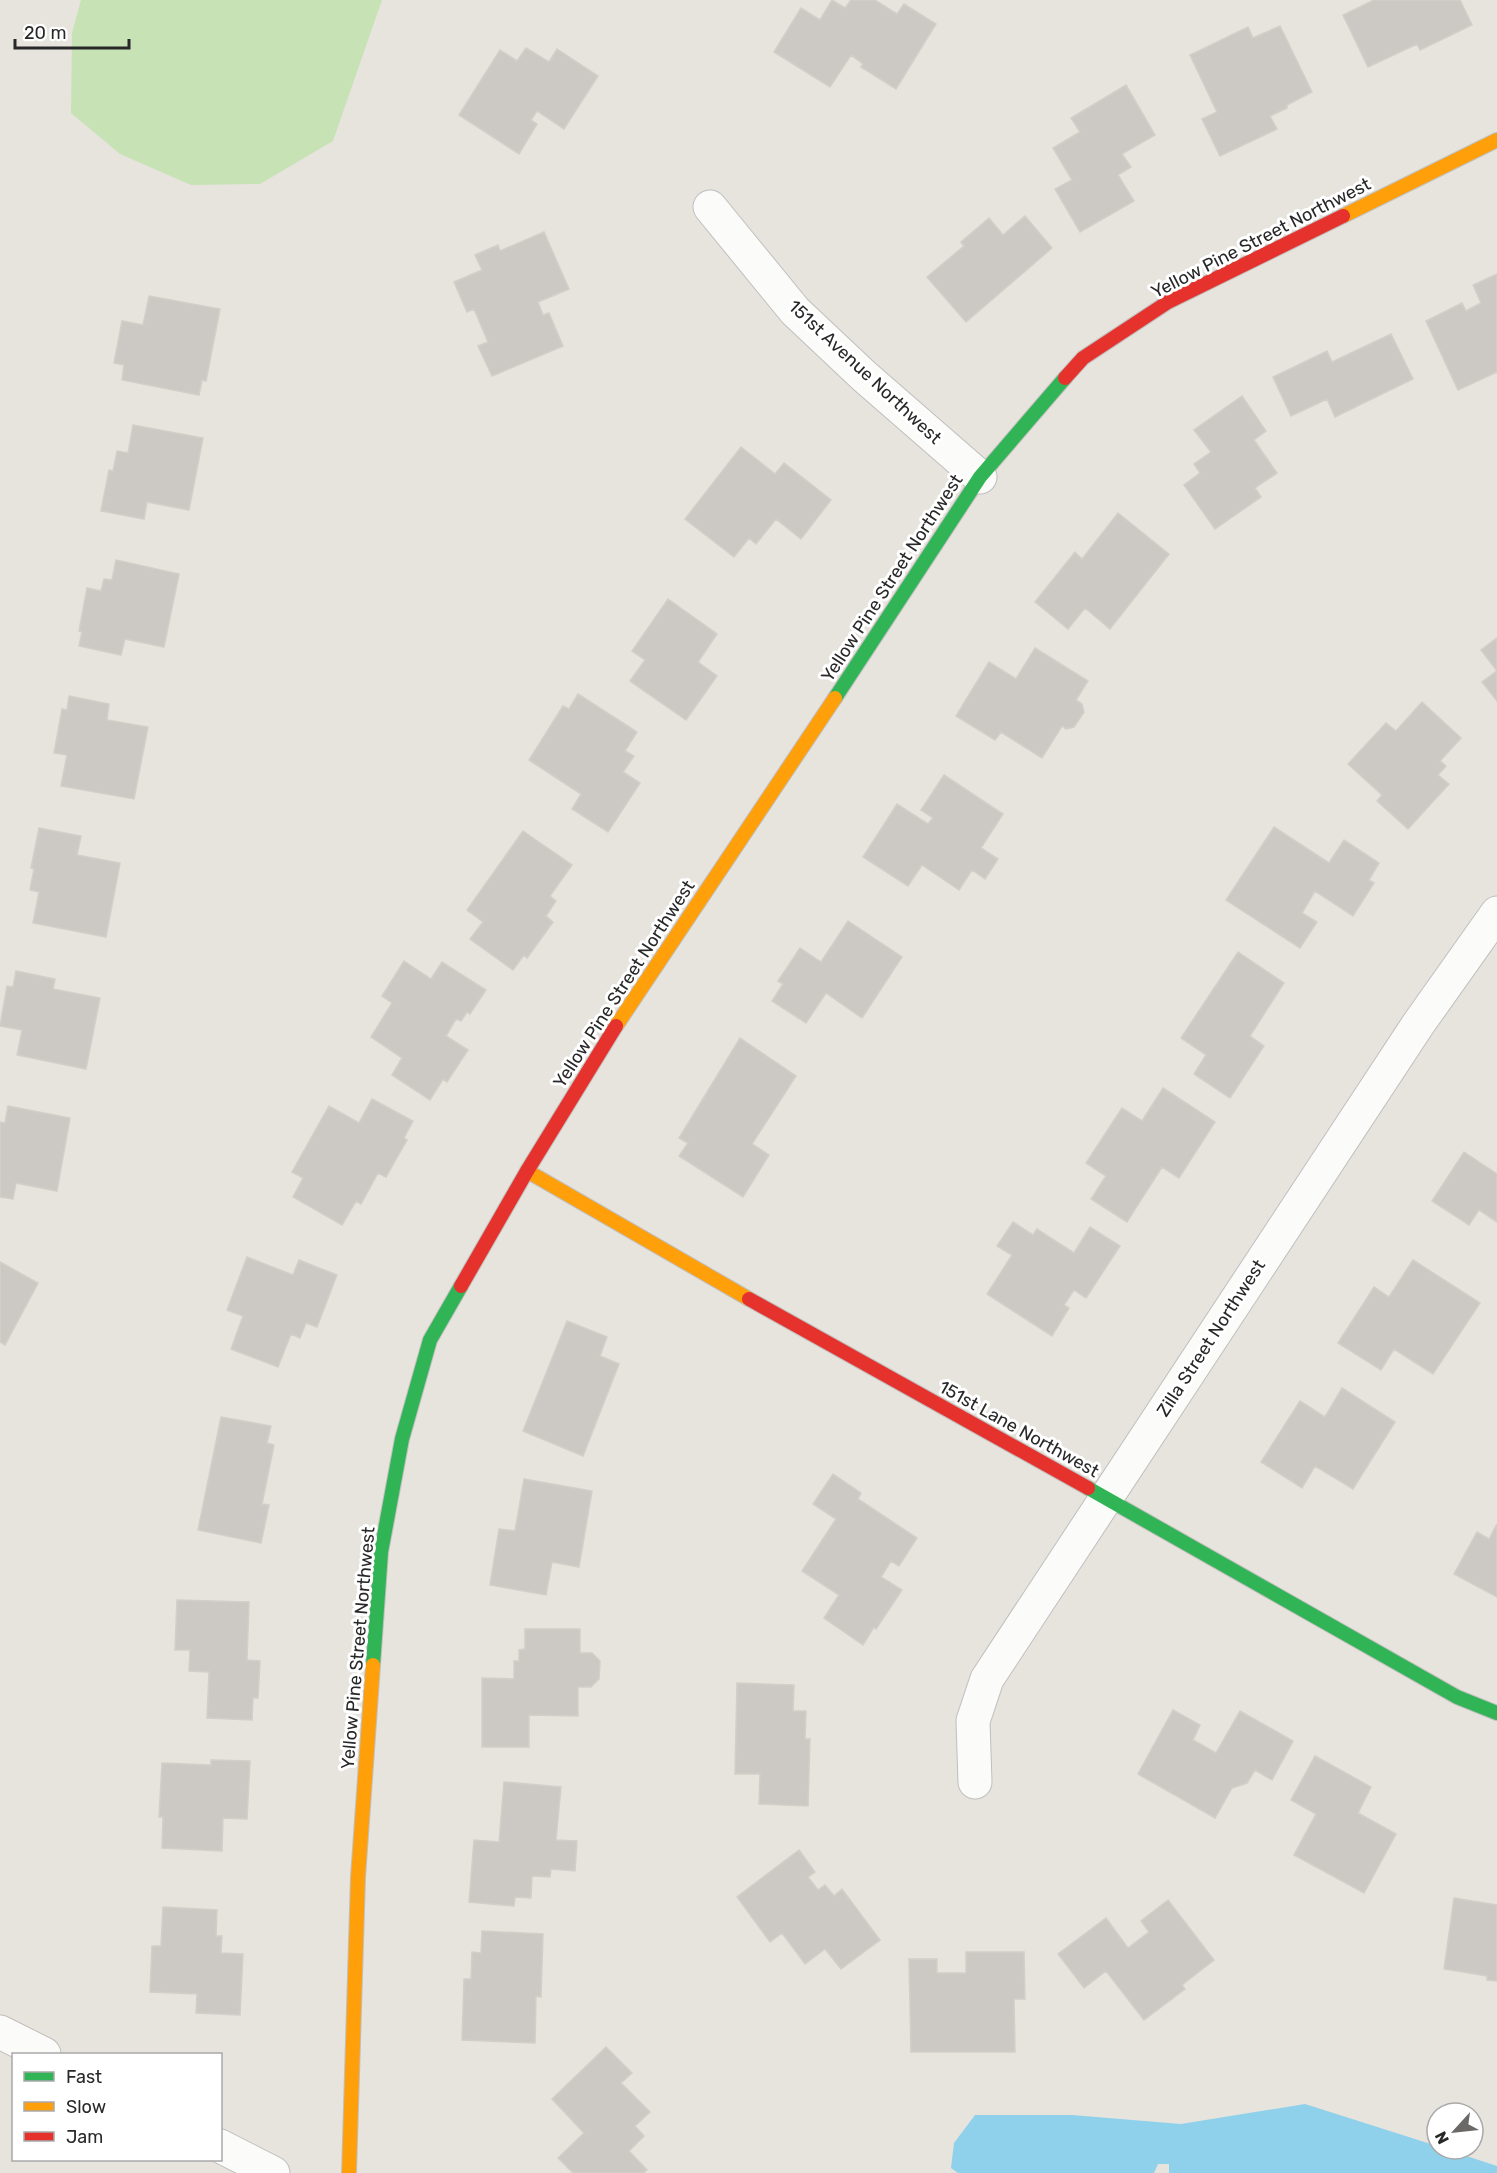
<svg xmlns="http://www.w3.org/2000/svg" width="1497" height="2173" viewBox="0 0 1497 2173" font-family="Rubik,sans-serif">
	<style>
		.green { fill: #c7e3b5 }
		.water { fill: #8fd1ea }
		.building { fill: #ccc9c4; stroke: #d2cfc9; stroke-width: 1.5 }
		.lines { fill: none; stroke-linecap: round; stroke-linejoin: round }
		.street-casing { stroke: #c0bfbf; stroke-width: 35 }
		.fast-casing { stroke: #c0bfbf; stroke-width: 16 }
		.slow-casing { stroke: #c0bfbf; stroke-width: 16 }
		.jam-casing { stroke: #c0bfbf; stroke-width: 16 }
		.street { stroke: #fbfbfa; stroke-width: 33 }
		.fast { stroke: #30b455; stroke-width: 14 }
		.slow { stroke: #ff9f0a; stroke-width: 14 }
		.jam { stroke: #e5322d; stroke-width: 14 }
		.labels { text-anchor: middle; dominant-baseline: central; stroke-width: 6; stroke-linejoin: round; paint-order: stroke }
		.street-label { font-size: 18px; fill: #282828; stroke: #fff }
	</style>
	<rect width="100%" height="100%" fill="#e7e3dd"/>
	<path class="green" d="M 81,0 L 382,0 L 333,141 L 260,184 L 191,185 L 120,154 L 71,113 L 72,33 Z"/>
	<path class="water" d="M 1305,2104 L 1437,2146 L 1437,2149 L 1445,2149 L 1497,2166 L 1497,2173 L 1169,2173 L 1169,2164 L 1158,2164 L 1154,2173 L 958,2173 L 951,2168 L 954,2143 L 975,2115 L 1072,2115 L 1181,2124 Z"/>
	<path class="building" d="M 832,0 L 845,8 L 851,0 L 875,0 L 897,14 L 904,4 L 936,24 L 896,89 L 861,67 L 863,64 L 851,55 L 830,87 L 774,52 L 801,8 L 820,20 Z
		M 1460,0 L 1472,25 L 1420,50 L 1417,44 L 1368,67 L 1343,15 L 1374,0 Z
		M 1280,26 L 1312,92 L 1287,105 L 1287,108 L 1270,116 L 1277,129 L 1220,156 L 1202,119 L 1217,112 L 1190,55 L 1248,27 L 1253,38 Z
		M 526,48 L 549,62 L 557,49 L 598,76 L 564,129 L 537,111 L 531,120 L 537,124 L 519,154 L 459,115 L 500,50 L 517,61 Z
		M 1126,85 L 1155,135 L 1122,154 L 1131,167 L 1118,175 L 1134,201 L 1080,232 L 1055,189 L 1072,180 L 1053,148 L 1080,132 L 1071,118 Z
		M 1025,216 L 1052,248 L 966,322 L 927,277 L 964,246 L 961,242 L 989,218 L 1003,235 Z
		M 544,232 L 569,289 L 538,302 L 543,315 L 549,313 L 563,346 L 492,376 L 478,346 L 488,342 L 474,309 L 467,312 L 454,282 L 482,270 L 475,255 L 498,245 L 500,251 Z
		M 1497,274 L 1497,372 L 1458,390 L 1426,321 L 1462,303 L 1466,311 L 1481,303 L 1473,285 Z
		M 149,296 L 220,309 L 206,381 L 202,380 L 199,395 L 122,380 L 124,365 L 114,363 L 122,321 L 143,325 Z
		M 1391,334 L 1413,379 L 1335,417 L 1327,399 L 1291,416 L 1273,377 L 1327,351 L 1332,362 Z
		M 1242,396 L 1266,431 L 1254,440 L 1277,473 L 1255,488 L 1261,497 L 1215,529 L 1184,485 L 1200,473 L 1194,464 L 1211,452 L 1194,430 Z
		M 133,425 L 203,438 L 189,510 L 147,502 L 144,519 L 101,511 L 109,470 L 113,471 L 117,451 L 128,453 Z
		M 741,447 L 775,474 L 784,463 L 831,500 L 801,539 L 776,519 L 756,544 L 749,538 L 734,557 L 685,519 Z
		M 1118,513 L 1169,554 L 1110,629 L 1085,608 L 1068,629 L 1035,602 L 1075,552 L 1082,559 Z
		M 116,560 L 179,574 L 164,647 L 125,639 L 121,655 L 79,646 L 82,632 L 79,631 L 87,588 L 101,591 L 104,579 L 112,580 Z
		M 668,599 L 717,634 L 698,662 L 717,676 L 686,720 L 630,681 L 645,660 L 632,651 Z
		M 1497,638 L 1497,671 L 1481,650 Z
		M 1035,648 L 1088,681 L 1076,700 L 1082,704 L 1084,712 L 1074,727 L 1066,729 L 1062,726 L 1042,758 L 1001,732 L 995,740 L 956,716 L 989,662 L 1016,679 Z
		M 1497,671 L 1497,701 L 1482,682 Z
		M 578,694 L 637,732 L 625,751 L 634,756 L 623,772 L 640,783 L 608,832 L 572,809 L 581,794 L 529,760 L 563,706 L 569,709 Z
		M 69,696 L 109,704 L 107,720 L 148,727 L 134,799 L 61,786 L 67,755 L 54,753 L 62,709 L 67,710 Z
		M 1422,702 L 1461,738 L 1440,761 L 1446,766 L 1438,775 L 1449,784 L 1408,829 L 1377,801 L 1382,795 L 1348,764 L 1386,723 L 1396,731 Z
		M 944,775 L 1003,814 L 981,848 L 998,859 L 985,879 L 972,870 L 959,890 L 922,865 L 908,886 L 863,857 L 897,804 L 928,824 L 933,818 L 921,810 Z
		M 1274,827 L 1329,863 L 1344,840 L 1379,863 L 1369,880 L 1374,883 L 1353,916 L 1315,891 L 1302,913 L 1317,922 L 1300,948 L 1226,900 Z
		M 39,828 L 81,836 L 77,855 L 120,863 L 106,937 L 33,923 L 39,892 L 30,890 L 34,869 L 31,868 Z
		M 523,831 L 572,865 L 550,896 L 556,901 L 546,916 L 553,922 L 527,958 L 524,955 L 513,970 L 470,939 L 483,922 L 467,910 Z
		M 848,921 L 902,957 L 862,1018 L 826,993 L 806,1023 L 772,1001 L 783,984 L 778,981 L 800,948 L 821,962 Z
		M 1238,952 L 1284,983 L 1250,1036 L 1264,1046 L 1230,1098 L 1194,1074 L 1206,1055 L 1181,1038 Z
		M 404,961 L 431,979 L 442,962 L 486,990 L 470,1014 L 467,1012 L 461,1021 L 456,1019 L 446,1036 L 468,1050 L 447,1082 L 443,1079 L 430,1100 L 392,1075 L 402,1058 L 371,1037 L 392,1003 L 382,996 Z
		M 16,971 L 55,979 L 53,989 L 100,998 L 86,1069 L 17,1055 L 22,1030 L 0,1026 L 7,986 L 13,987 Z
		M 740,1038 L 796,1076 L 752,1144 L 769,1155 L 743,1197 L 679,1156 L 688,1143 L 679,1138 Z
		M 1163,1088 L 1215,1122 L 1179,1178 L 1162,1167 L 1127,1222 L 1091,1199 L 1106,1176 L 1086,1163 L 1122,1108 L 1142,1121 Z
		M 372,1099 L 413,1121 L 404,1138 L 407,1140 L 386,1177 L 378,1173 L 361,1204 L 356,1201 L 342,1225 L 293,1197 L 303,1178 L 292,1172 L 329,1106 L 359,1123 Z
		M 8,1106 L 70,1118 L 57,1191 L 16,1183 L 13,1199 L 0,1197 L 0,1122 L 5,1123 Z
		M 1464,1152 L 1497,1174 L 1497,1222 L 1479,1210 L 1469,1225 L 1432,1201 Z
		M 1013,1222 L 1033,1235 L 1037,1229 L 1074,1253 L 1090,1227 L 1120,1246 L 1086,1298 L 1074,1290 L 1064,1305 L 1069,1308 L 1052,1336 L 987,1294 L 1012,1255 L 997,1246 Z
		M 247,1257 L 293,1275 L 299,1260 L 337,1275 L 317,1327 L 306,1323 L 300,1338 L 291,1334 L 278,1367 L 231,1349 L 243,1316 L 227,1310 Z
		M 1413,1260 L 1480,1303 L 1433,1374 L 1394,1349 L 1381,1370 L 1338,1343 L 1374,1287 L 1389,1297 Z
		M 0,1262 L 38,1283 L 5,1345 L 0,1342 Z
		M 567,1321 L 607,1337 L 600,1356 L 619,1364 L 583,1456 L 523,1431 Z
		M 1342,1388 L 1395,1422 L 1353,1489 L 1315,1466 L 1302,1488 L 1261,1462 L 1300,1401 L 1325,1417 Z
		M 221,1417 L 271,1426 L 267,1443 L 274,1445 L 262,1504 L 269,1505 L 261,1543 L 198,1530 Z
		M 833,1474 L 861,1493 L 858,1499 L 917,1538 L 899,1566 L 891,1561 L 881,1577 L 902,1590 L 876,1629 L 874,1627 L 863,1645 L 824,1618 L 839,1595 L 802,1571 L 836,1519 L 813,1504 Z
		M 524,1479 L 592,1491 L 579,1567 L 552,1562 L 546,1595 L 490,1585 L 499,1529 L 515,1531 Z
		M 1497,1524 L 1497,1597 L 1454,1574 L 1477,1532 L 1489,1539 Z
		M 177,1600 L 249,1602 L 247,1660 L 260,1661 L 258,1698 L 253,1698 L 252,1720 L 207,1718 L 209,1672 L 189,1671 L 190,1650 L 175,1650 Z
		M 525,1629 L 580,1629 L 580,1653 L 592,1653 L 600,1661 L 599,1679 L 591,1687 L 578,1687 L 578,1716 L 529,1715 L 529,1747 L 482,1747 L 482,1678 L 514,1679 L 514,1661 L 519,1661 L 519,1650 L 525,1649 Z
		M 737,1683 L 794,1685 L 793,1711 L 806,1711 L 805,1739 L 810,1739 L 808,1806 L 759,1804 L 760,1774 L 735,1774 Z
		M 1173,1710 L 1200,1725 L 1193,1740 L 1216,1753 L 1240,1711 L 1293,1741 L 1272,1780 L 1255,1770 L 1247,1783 L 1232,1788 L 1215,1818 L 1138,1774 Z
		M 1315,1756 L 1371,1787 L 1358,1813 L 1396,1834 L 1364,1893 L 1294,1855 L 1316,1814 L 1291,1800 Z
		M 211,1760 L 250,1761 L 247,1819 L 223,1818 L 222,1851 L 162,1848 L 163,1817 L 159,1817 L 162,1763 L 211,1765 Z
		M 504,1782 L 561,1787 L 556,1840 L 577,1841 L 575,1871 L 551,1869 L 550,1877 L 532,1876 L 531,1898 L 515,1897 L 514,1906 L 469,1902 L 474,1840 L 499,1842 Z
		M 799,1850 L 815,1872 L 808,1877 L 818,1890 L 825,1885 L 834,1896 L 842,1889 L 880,1940 L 841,1969 L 825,1949 L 805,1964 L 782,1933 L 770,1942 L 737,1897 Z
		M 1454,1898 L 1497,1905 L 1497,1981 L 1487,1980 L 1487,1976 L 1444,1969 Z
		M 1168,1900 L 1214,1960 L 1182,1985 L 1185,1989 L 1144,2020 L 1106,1971 L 1084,1988 L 1058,1954 L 1106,1918 L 1128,1948 L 1149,1932 L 1141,1921 Z
		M 163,1907 L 217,1910 L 216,1936 L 222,1936 L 221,1953 L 243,1954 L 240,2015 L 196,2013 L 197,1994 L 150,1992 L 152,1946 L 161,1946 Z
		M 482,1931 L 543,1934 L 541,1997 L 536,1996 L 535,2043 L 462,2040 L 464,1979 L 471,1979 L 472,1952 L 481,1953 Z
		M 966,1952 L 1024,1952 L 1025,1999 L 1014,1999 L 1015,2052 L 911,2052 L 909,1959 L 937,1959 L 937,1973 L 966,1973 Z
		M 606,2047 L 632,2073 L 621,2083 L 650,2112 L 635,2126 L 644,2136 L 629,2151 L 647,2170 L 643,2173 L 573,2173 L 558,2158 L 584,2133 L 552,2099 Z"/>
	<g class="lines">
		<defs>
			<path id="street" d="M 710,207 L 795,311 L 864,376 L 980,477
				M 975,1782 L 973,1721 L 987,1679 L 1419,1023 L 1497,913
				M 0,2032 L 44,2054
				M 220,2146 L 273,2173"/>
			<path id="fast" d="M 835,698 L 980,477 L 1065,378
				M 1088,1488 L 1457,1697 L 1497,1713
				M 373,1665 L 381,1552 L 402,1439 L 430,1340 L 461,1286"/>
			<path id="slow" d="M 1343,216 L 1497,140
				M 616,1026 L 835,698
				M 527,1171 L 749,1299
				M 349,2173 L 358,1877 L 373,1665"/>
			<path id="jam" d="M 1065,378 L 1083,358 L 1168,302 L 1343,216
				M 461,1286 L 527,1171 L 616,1026
				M 749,1299 L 1088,1488"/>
		</defs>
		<use href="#street" class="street-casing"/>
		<use href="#fast" class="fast-casing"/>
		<use href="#slow" class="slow-casing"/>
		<use href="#jam" class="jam-casing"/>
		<use href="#street" class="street"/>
		<use href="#fast" class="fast"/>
		<use href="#slow" class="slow"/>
		<use href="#jam" class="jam"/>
	</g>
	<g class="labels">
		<g class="street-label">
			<text transform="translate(1261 238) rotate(-27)">Yellow Pine Street Northwest</text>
			<text transform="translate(865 372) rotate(43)">151st Avenue Northwest</text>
			<text transform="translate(892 578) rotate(-57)">Yellow Pine Street Northwest</text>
			<text transform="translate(624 984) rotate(-57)">Yellow Pine Street Northwest</text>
			<text transform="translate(1211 1338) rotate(-57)">Zilla Street Northwest</text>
			<text transform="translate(1019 1429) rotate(29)">151st Lane Northwest</text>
			<text transform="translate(358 1648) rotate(-85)">Yellow Pine Street Northwest</text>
		</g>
	</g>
	<rect x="12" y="2053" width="210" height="108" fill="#ffffff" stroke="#a9a9a9" stroke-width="1.5"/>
	<rect x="24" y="2072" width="30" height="9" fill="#30b455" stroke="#a9a9a9" stroke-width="1.5"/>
	<text x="66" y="2083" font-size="18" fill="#282828">Fast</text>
	<rect x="24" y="2102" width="30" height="9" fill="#ff9f0a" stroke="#a9a9a9" stroke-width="1.5"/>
	<text x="66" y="2113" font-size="18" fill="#282828">Slow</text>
	<rect x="24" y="2132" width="30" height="9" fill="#e5322d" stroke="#a9a9a9" stroke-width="1.5"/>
	<text x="66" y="2143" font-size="18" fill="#282828">Jam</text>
	<g transform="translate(1455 2131) rotate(243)"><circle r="28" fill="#ffffff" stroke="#a9a9a9" stroke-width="1.5"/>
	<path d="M0-4.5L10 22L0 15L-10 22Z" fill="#6b6967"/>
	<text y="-9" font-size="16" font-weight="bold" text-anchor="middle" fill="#282828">N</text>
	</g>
	<path d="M15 39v9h114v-9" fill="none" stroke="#282828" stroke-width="3"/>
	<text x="24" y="39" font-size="18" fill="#282828" stroke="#ffffff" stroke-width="4.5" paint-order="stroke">20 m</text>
</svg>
